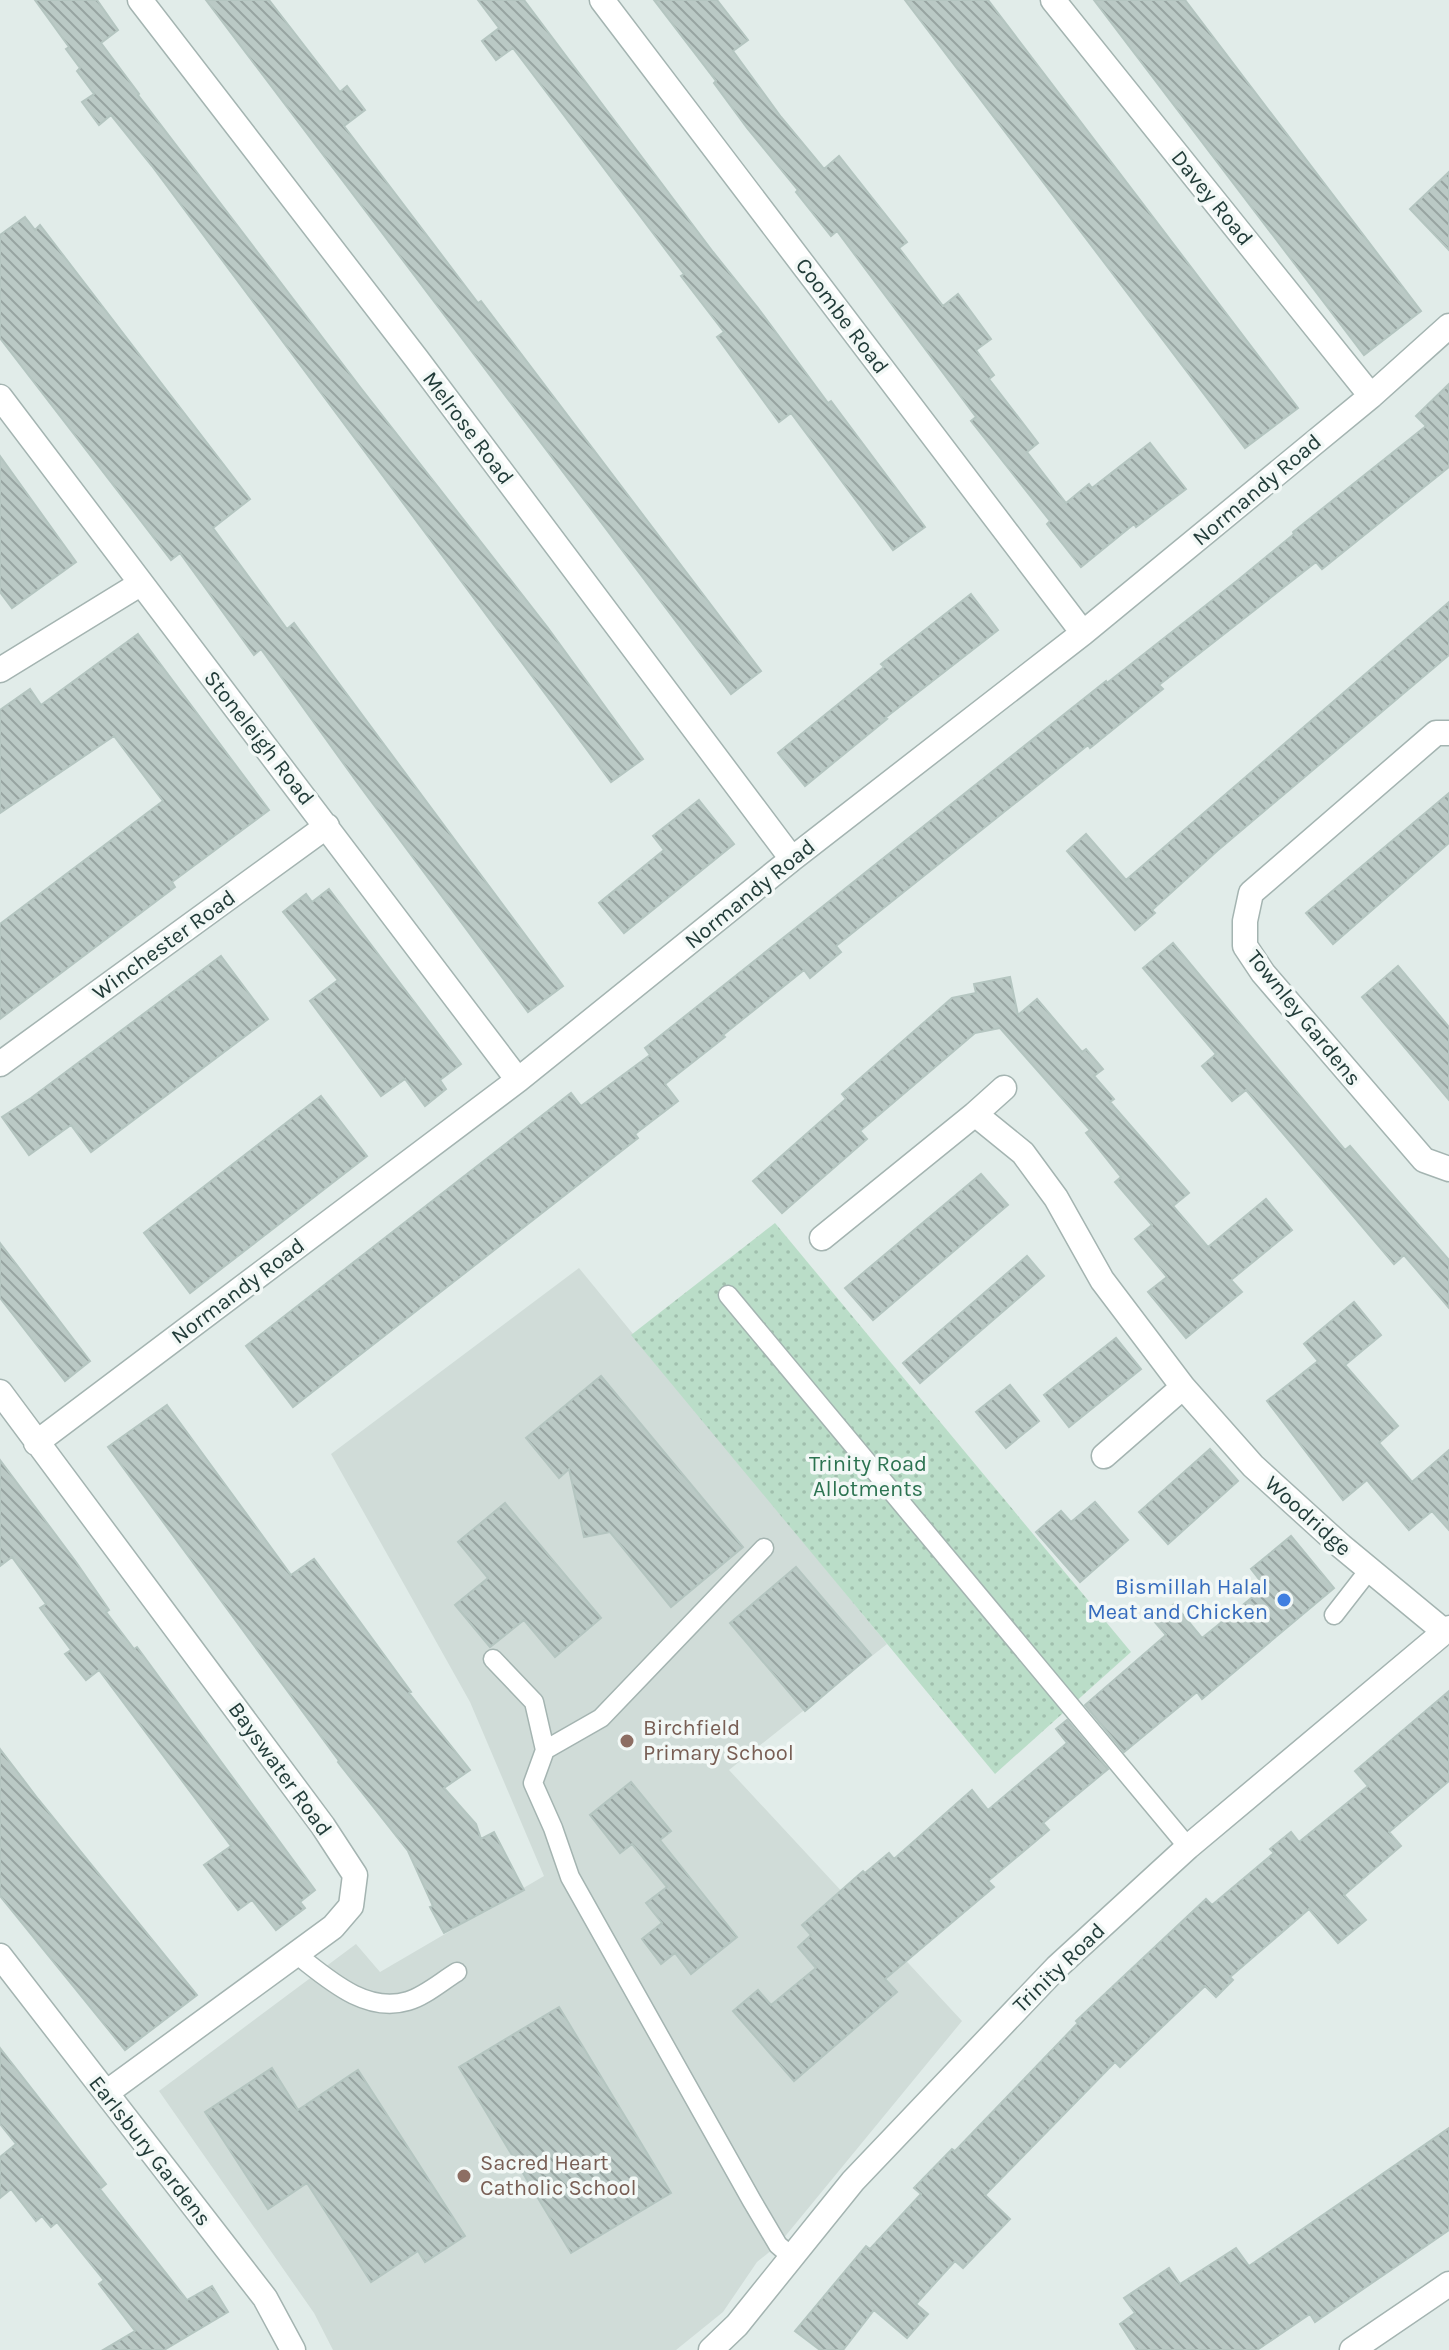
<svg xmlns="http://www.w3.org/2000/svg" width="1449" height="2350" viewBox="0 0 1449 2350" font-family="Karla,sans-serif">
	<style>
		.built { fill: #d0dcd8 }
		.garden { fill: url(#garden-dots) }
		.building { fill: url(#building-back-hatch); stroke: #b4c5c0; stroke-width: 2 }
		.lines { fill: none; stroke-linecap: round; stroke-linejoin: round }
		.lane-casing { stroke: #a4b4b1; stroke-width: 21 }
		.street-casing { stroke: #a4b4b1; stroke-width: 27 }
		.lane { stroke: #fff; stroke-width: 18 }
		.street { stroke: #fff; stroke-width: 24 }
		.shop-dot { fill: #3f7fe0; stroke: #f2f8f6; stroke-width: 3 }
		.education-dot { fill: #8d6e63; stroke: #f2f8f6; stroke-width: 3 }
		.labels { text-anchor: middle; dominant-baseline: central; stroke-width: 7; stroke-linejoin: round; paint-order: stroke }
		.street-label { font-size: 22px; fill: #223c39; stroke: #f2f8f6 }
		.park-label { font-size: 22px; fill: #2c7351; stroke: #f2f8f6 }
		.shop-label { font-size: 22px; fill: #366cbe; stroke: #f2f8f6; text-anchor: end }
		.education-label { font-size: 22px; fill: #785e54; stroke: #f2f8f6; text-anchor: start }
	</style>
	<defs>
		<pattern id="garden-dots" width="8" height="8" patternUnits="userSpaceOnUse" patternTransform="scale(2)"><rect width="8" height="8" fill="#baddc8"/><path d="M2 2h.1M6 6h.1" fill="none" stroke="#a0bfad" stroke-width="1.8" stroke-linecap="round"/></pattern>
		<pattern id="building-back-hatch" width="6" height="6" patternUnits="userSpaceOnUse" patternTransform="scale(2)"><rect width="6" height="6" fill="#bac9c5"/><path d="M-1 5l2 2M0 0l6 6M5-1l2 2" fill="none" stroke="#97a4a1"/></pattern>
	</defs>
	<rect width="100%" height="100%" fill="#e1ece9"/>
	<path class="built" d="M 579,1268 L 887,1644 L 729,1770 L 962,2021 L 778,2245 L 757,2262 L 723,2312 L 676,2350 L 333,2350 L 314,2313 L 159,2091 L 356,1944 L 380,1972 L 544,1876 L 470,1702 L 331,1454 Z"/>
	<path class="garden" d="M 775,1223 L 1131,1652 L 995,1774 L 631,1335 Z"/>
	<path class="building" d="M 35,0 L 97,0 L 118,30 L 101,43 L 139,94 L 138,95 L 360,387 L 548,628 L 643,759 L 611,782 L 152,166 L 111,115 L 99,125 L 82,102 L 94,94 L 77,71 L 80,68 L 66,49 L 69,47 Z
		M 206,0 L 269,0 L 340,92 L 347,86 L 365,110 L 344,126 L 478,303 L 481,301 L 761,671 L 731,694 Z
		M 478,0 L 524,0 L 713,252 L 758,308 L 828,403 L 831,401 L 925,527 L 893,550 L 791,413 L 779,422 L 717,337 L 724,332 L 681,276 L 684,274 L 513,48 L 496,60 L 482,41 L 499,28 Z
		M 654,0 L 717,0 L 748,40 L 733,51 L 781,117 L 824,169 L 839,156 L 907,242 L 899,248 L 943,306 L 958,294 L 991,339 L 976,350 L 994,375 L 989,379 L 1038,443 L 1027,452 L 1066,503 L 1089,484 L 1092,488 L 1150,443 L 1186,489 L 1136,527 L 1134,524 L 1081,567 L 1047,524 L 1050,521 L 971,421 L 976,417 L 837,231 L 831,236 L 796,192 L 798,190 L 747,128 L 714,83 L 716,81 Z
		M 905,0 L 988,0 L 1298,408 L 1245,448 Z
		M 1094,0 L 1185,0 L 1421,311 L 1364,355 Z
		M 1449,172 L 1449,250 L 1410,209 Z
		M 25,217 L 35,230 L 40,225 L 250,499 L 213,528 L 287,629 L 294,623 L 563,986 L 528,1012 L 359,785 L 261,649 L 254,655 L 180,553 L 171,560 L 0,338 L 0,235 Z
		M 1449,384 L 1449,467 L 1322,569 L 1316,562 L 1159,685 L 1163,689 L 1090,748 L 1088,745 L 836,946 L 841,952 L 810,978 L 804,970 L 723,1035 L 725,1037 L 665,1084 L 678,1101 L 635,1134 L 638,1138 L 293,1407 L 246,1346 L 571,1093 L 581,1106 L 650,1055 L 645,1048 L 1106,681 L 1107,683 L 1238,580 L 1294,534 L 1293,532 L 1426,426 L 1416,416 Z
		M 0,456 L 76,562 L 12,608 L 0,592 Z
		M 971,594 L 998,630 L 885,718 L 887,719 L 805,786 L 778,753 L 884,667 L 881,664 Z
		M 1449,602 L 1449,655 L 1217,851 L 1152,910 L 1155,913 L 1135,930 L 1067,851 L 1086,834 L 1126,880 Z
		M 138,634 L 269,810 L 172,882 L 175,887 L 0,1019 L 0,924 L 163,801 L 114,736 L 0,813 L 0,710 L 30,689 L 41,705 Z
		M 1449,793 L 1449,843 L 1333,944 L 1306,913 Z
		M 699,800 L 734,844 L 624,933 L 599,903 L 664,850 L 653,836 Z
		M 329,889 L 461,1064 L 440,1080 L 446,1089 L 425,1106 L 405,1079 L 381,1096 L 310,1001 L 338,980 L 283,912 L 306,894 L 312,902 Z
		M 1173,943 L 1345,1150 L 1350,1146 L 1449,1260 L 1449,1308 L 1404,1255 L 1394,1264 L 1246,1090 L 1232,1101 L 1202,1066 L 1216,1054 L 1143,968 Z
		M 221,956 L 268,1019 L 91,1152 L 71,1125 L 29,1155 L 2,1117 L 31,1098 Z
		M 1398,966 L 1449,1027 L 1449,1100 L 1362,997 Z
		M 1010,977 L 1018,1015 L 1037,999 L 1082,1052 L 1086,1049 L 1103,1069 L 1094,1076 L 1114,1099 L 1110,1102 L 1189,1193 L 1173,1206 L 1208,1247 L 1266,1199 L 1292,1230 L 1231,1280 L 1242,1292 L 1186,1338 L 1148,1292 L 1167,1277 L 1135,1239 L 1152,1225 L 1115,1182 L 1121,1177 L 1086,1133 L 1090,1130 L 1000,1028 L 975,1033 L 860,1131 L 867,1139 L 782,1213 L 753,1181 L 846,1099 L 842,1094 L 952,998 L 976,993 L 974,984 Z
		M 321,1096 L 367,1156 L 190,1293 L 144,1233 Z
		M 981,1174 L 1008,1205 L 873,1320 L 845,1288 Z
		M 0,1243 L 90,1361 L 65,1381 L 0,1298 Z
		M 1027,1256 L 1044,1276 L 920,1383 L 903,1363 Z
		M 1354,1302 L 1381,1335 L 1345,1365 L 1398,1426 L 1379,1443 L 1412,1482 L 1449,1450 L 1449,1530 L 1432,1511 L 1409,1530 L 1367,1480 L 1343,1500 L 1267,1401 L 1318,1361 L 1304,1344 Z
		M 1116,1338 L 1141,1369 L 1069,1427 L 1044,1395 Z
		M 601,1376 L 743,1547 L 671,1607 L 610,1532 L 584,1537 L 569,1469 L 559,1478 L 526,1438 Z
		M 1010,1385 L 1039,1421 L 1006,1448 L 976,1412 Z
		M 167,1405 L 291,1575 L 314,1559 L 411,1692 L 409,1693 L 470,1770 L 444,1788 L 476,1824 L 481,1839 L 494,1832 L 524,1890 L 444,1933 L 430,1907 L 433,1906 L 408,1851 L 338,1762 L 339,1761 L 108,1447 Z
		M 1210,1449 L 1238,1481 L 1168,1544 L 1139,1512 Z
		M 0,1460 L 76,1562 L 109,1610 L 106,1612 L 134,1649 L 137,1647 L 315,1890 L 300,1902 L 305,1908 L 276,1930 L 252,1900 L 238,1910 L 204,1865 L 231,1846 L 99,1670 L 86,1680 L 65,1654 L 71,1650 L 40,1608 L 46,1604 L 12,1557 L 0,1566 Z
		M 1095,1502 L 1128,1540 L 1080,1582 L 1036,1532 L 1061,1511 L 1071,1522 Z
		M 505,1503 L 601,1618 L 555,1657 L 524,1620 L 490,1647 L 455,1605 L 488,1578 L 458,1542 Z
		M 1291,1536 L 1334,1588 L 1202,1699 L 1197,1692 L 1124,1752 L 1085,1705 L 1166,1635 L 1154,1621 L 1174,1604 L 1202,1638 L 1265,1587 L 1251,1569 Z
		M 796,1567 L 871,1655 L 805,1711 L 730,1623 Z
		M 1449,1691 L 1449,1781 L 1389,1832 L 1401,1846 L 1344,1895 L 1366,1920 L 1338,1943 L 1309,1909 L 1230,1977 L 1233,1980 L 1216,1997 L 1205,1986 L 1120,2067 L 1115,2062 L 985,2195 L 1010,2219 L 963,2268 L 955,2261 L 916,2304 L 928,2314 L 907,2338 L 874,2310 L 843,2350 L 820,2350 L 795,2331 L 866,2246 L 870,2249 L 921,2194 L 914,2188 L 952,2149 L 955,2151 L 1078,2023 L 1076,2021 L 1206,1899 L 1212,1905 L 1274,1853 L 1270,1849 L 1291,1832 L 1299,1842 L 1368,1786 L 1355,1771 Z
		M 1067,1720 L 1108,1769 L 1043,1823 L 1049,1830 L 988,1881 L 994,1887 L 885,1979 L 897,1992 L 794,2081 L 733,2011 L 758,1990 L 771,2005 L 816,1968 L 798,1947 L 811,1935 L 802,1925 L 863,1871 L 865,1873 L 889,1853 L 894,1859 L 972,1790 L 988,1810 L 1067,1743 L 1056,1729 Z
		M 0,1749 L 38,1799 L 197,1995 L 125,2050 L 0,1896 Z
		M 631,1782 L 671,1831 L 660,1840 L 737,1937 L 691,1974 L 675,1953 L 661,1964 L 642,1939 L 662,1923 L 646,1903 L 667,1887 L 632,1844 L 620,1853 L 590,1815 Z
		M 559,2007 L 671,2193 L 571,2253 L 459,2067 Z
		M 0,2048 L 106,2184 L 100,2189 L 187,2300 L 212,2286 L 228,2312 L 164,2350 L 103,2350 L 135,2331 L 99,2284 L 104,2280 L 57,2222 L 51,2227 L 42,2216 L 36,2221 L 11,2189 L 0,2198 L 0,2157 L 16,2144 L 0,2124 Z
		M 272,2068 L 298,2110 L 358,2070 L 465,2236 L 425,2262 L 418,2251 L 371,2282 L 307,2183 L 268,2209 L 205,2112 Z
		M 1449,2128 L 1449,2230 L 1315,2322 L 1310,2314 L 1257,2350 L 1137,2350 L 1120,2324 L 1135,2313 L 1124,2298 L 1169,2268 L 1180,2284 L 1236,2248 L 1249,2266 Z"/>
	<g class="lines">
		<defs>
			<path id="lane" d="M 728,1295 L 1188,1847
				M 1334,1615 L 1369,1570
				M 493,1659 L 534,1702 L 545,1750 L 533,1783 L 553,1828 L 570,1877 L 752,2201 L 778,2245 L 792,2257
				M 545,1750 L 601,1718 L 764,1548
				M 296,1954 C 327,1978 365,2014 408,2001 C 425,1996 442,1981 457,1972"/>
			<path id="street" d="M 140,0 L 416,358 L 792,859
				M 602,0 L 1083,633
				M 1053,0 L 1371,396
				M 0,397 L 518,1080
				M 0,670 L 140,584
				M 1449,733 L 1436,733 L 1251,893 L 1245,921 L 1245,946 L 1263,973 L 1424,1160 L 1449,1169
				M 0,1064 L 327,826
				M 975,1114 L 1004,1088
				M 822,1238 L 975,1114 L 1023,1153 L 1056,1198 L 1102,1280 L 1183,1387 L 1253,1466 L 1341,1546 L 1445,1632
				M 0,1392 L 323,1826 L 355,1875 L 351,1906 L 333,1927 L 106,2093
				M 36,1443 L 518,1080 L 792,859 L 1083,633 L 1371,396 L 1449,326
				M 1104,1456 L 1183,1387
				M 0,1956 L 265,2298 L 293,2350
				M 711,2350 L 737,2325 L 853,2181 L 1057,1967 L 1188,1847 L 1449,1628
				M 1352,2350 L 1449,2284"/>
		</defs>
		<use href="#lane" class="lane-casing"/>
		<use href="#street" class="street-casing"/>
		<use href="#lane" class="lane"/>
		<use href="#street" class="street"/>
	</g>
	<circle class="shop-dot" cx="1284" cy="1600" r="8"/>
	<g class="education-dot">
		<circle cx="627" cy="1741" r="8"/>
		<circle cx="464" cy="2176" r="8"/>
	</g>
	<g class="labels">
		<g class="street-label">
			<text transform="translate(1212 198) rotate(51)">Davey Road</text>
			<text transform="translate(842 316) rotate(53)">Coombe Road</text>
			<text transform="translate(468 428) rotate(53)">Melrose Road</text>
			<text transform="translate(1257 490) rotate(-40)">Normandy Road</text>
			<text transform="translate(259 738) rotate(52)">Stoneleigh Road</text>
			<text transform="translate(750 894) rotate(-39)">Normandy Road</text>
			<text transform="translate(164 945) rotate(-36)">Winchester Road</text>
			<text transform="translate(1304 1018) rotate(51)">Townley Gardens</text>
			<text transform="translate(238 1291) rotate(-37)">Normandy Road</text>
			<text transform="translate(1308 1516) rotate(42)">Woodridge</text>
			<text transform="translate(280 1769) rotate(54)">Bayswater Road</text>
			<text transform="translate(1059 1968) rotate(-44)">Trinity Road</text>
			<text transform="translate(150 2151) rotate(52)">Earlsbury Gardens</text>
		</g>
		<g class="park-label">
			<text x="868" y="1464">Trinity Road<tspan x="868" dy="25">Allotments</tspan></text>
		</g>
		<g class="shop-label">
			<text x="1268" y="1587">Bismillah Halal<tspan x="1268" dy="25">Meat and Chicken</tspan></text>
		</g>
		<g class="education-label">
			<text x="643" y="1728">Birchfield<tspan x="643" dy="25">Primary School</tspan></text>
			<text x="480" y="2163">Sacred Heart<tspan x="480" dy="25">Catholic School</tspan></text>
		</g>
	</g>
</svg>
